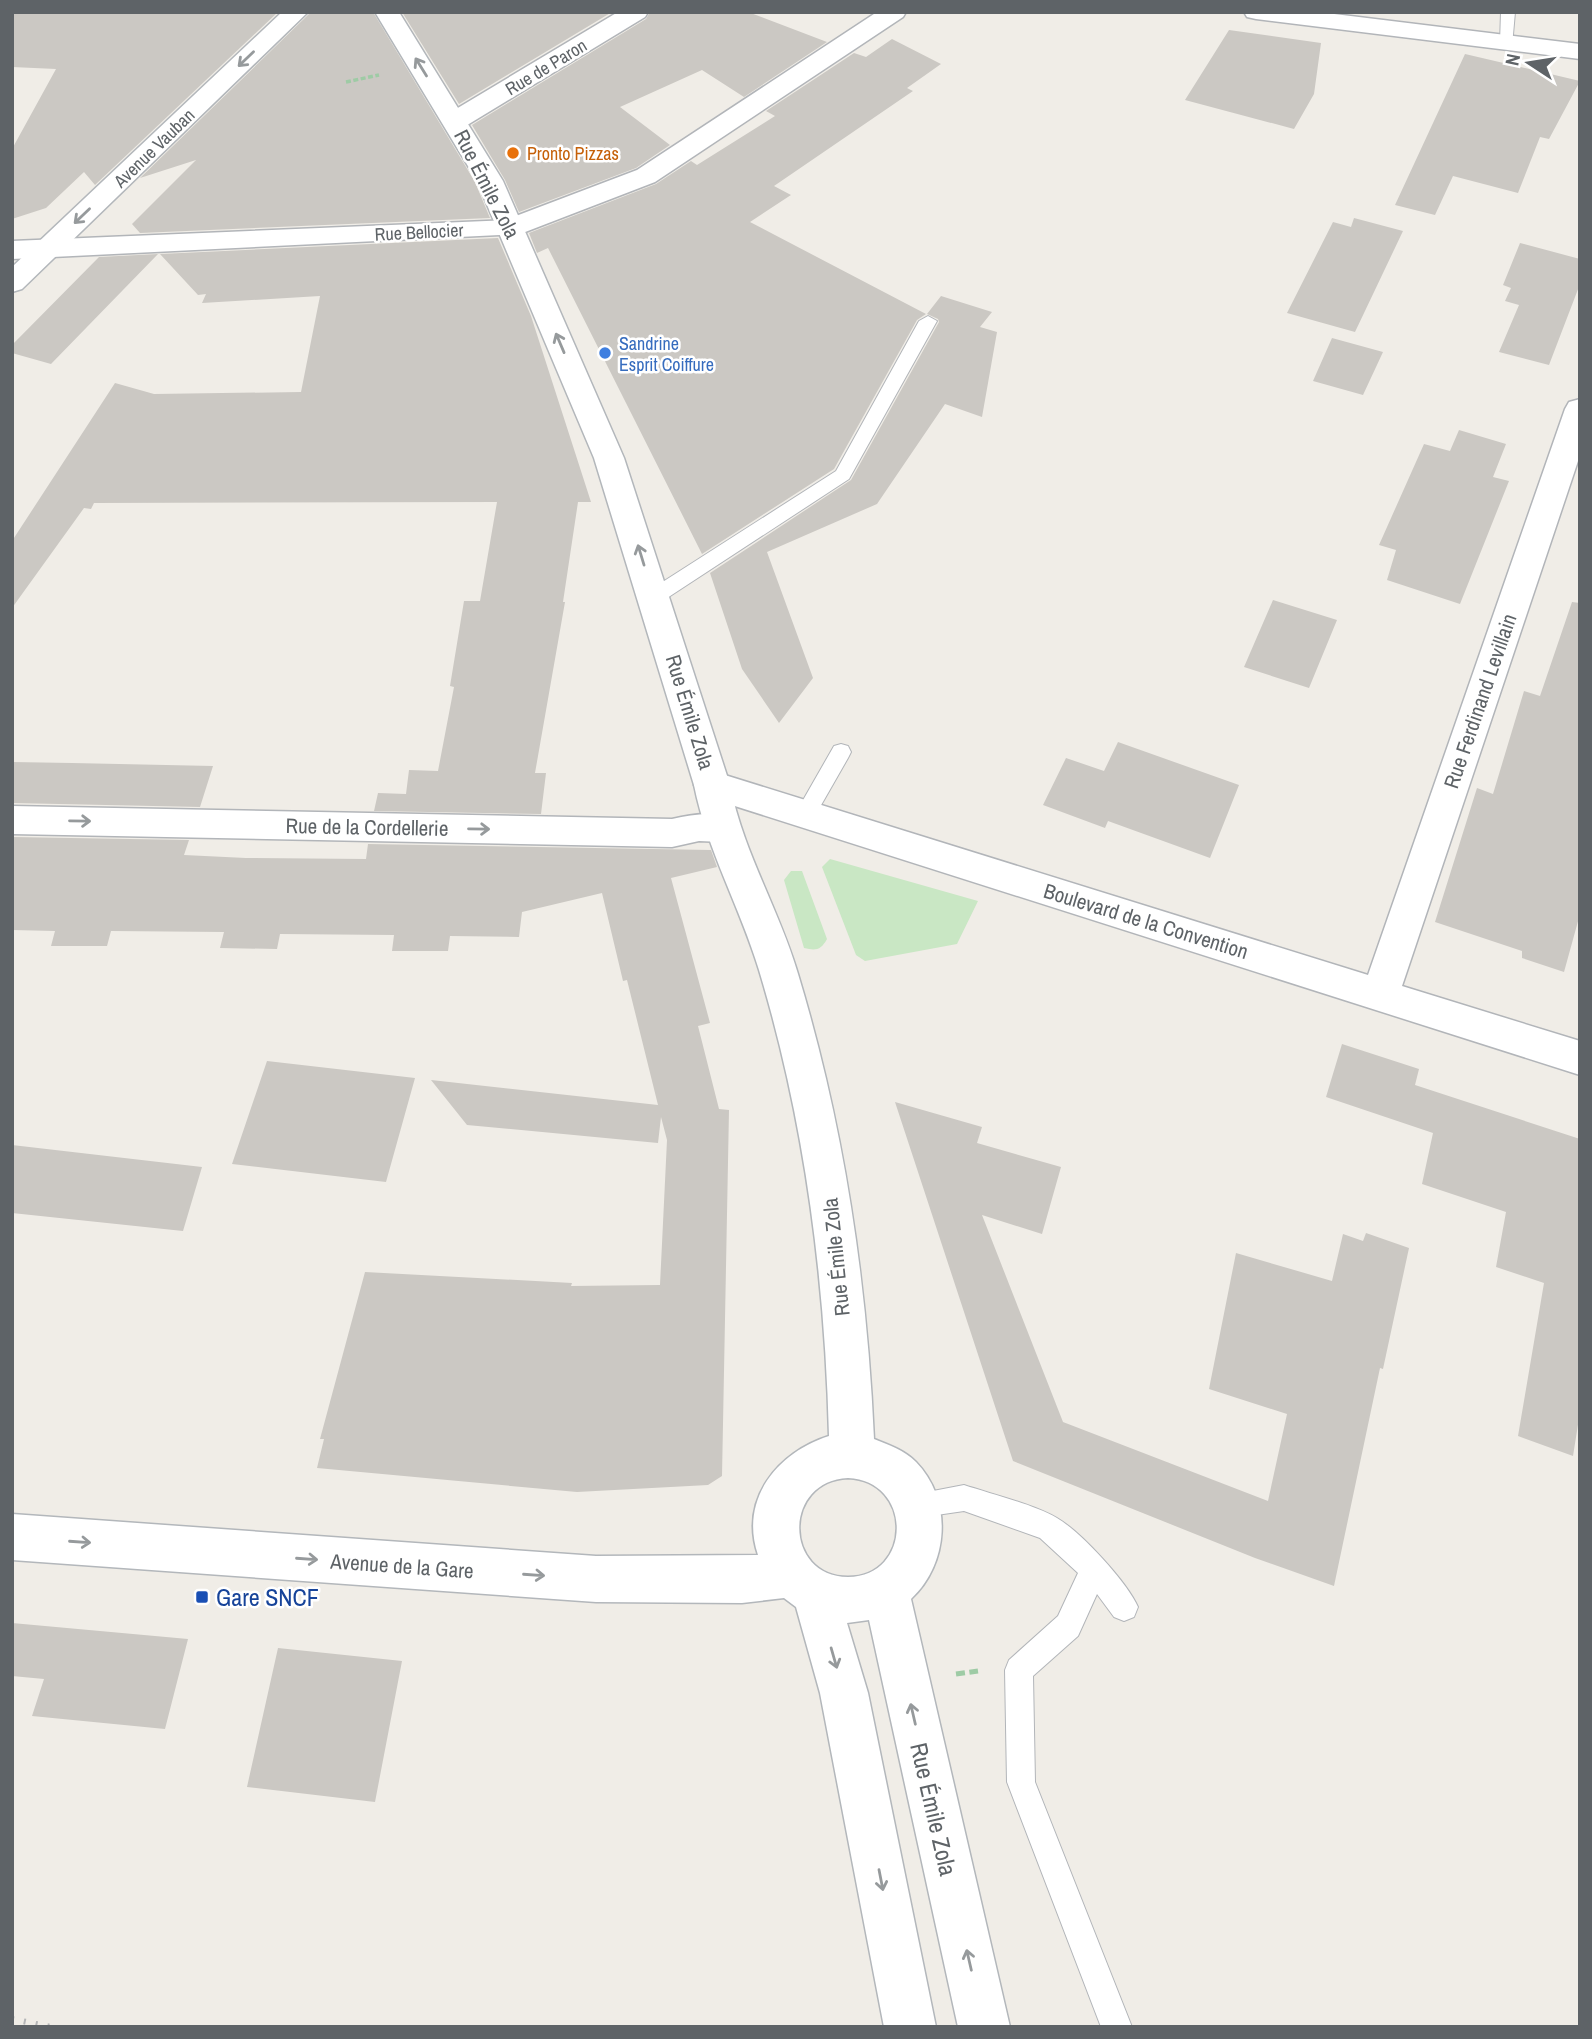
<svg xmlns="http://www.w3.org/2000/svg" width="1592" height="2039" viewBox="0 0 1592 2039" font-family="'Archivo Narrow',sans-serif">
	<style>
		.green { fill: #c9e7c4 }
		.building { fill: #cbc8c3 }
		.lines { fill: none; stroke-linecap: round; stroke-linejoin: round }
		.service-casing { stroke: #b2b5b9; stroke-width: 2 }
		.minor-casing { stroke: #b2b5b9; stroke-width: 3 }
		.tertiary-casing { stroke: #b2b5b9; stroke-width: 3 }
		.secondary-casing { stroke: #b3b7bb; stroke-width: 3 }
		.path-far1 { stroke: #9ecba5; stroke-width: 3.5; stroke-dasharray: 5 2.5; stroke-linecap: butt }
		.path { stroke: #9ecba5; stroke-width: 5; stroke-dasharray: 9 4.5; stroke-linecap: butt }
		.service { fill: #fff; fill-rule: evenodd }
		.minor { fill: #fff; fill-rule: evenodd }
		.tertiary { fill: #fff; fill-rule: evenodd }
		.secondary { fill: #fff; fill-rule: evenodd }
		.rail { stroke: #b5b6b7; stroke-width: 6; stroke-dasharray: 2 10; stroke-linecap: butt }
		.oneway { stroke: #969a9c }
		.food-dot { fill: #e8710a; stroke: #fff; stroke-width: 2.5 }
		.shop-dot { fill: #3f7fe0; stroke: #fff; stroke-width: 2.5 }
		.transit-dot { fill: #1a4fb4; stroke: #fff; stroke-width: 2.5 }
		.labels { text-anchor: middle; dominant-baseline: central; stroke-width: 5; stroke-linejoin: round; paint-order: stroke }
		.far-street-label { font-size: 18px; fill: #5e6367; stroke: #fff }
		.far-food-label { font-size: 18px; fill: #c56008; stroke: #fff; text-anchor: start }
		.far-shop-label { font-size: 18px; fill: #366cbe; stroke: #fff; text-anchor: start }
		.street-label { font-size: 21px; fill: #5e6367; stroke: #fff }
		.near-transit-label { font-size: 24px; fill: #164399; stroke: #fff; text-anchor: start }
		.near-street-label { font-size: 24px; fill: #5e6367; stroke: #fff }
	</style>
	<rect width="100%" height="100%" fill="#f0ede7"/>
	<path class="green" d="M 830,859 L 978,901 L 957,944 L 865,961 L 856,955 L 822,867 Z
		M 791,871 L 802,871 L 827,939 C 821,950 816,951 804,948 L 784,880 Z"/>
	<path class="building" d="M 12,12 L 278,12 L 95,185 L 84,172 L 46,208 L 12,219 L 12,149 L 56,69 L 12,67 Z
		M 311,12 L 373,12 L 475,182 L 490,218 L 140,233 L 132,224 L 196,160 L 140,178 Z
		M 402,12 L 612,12 L 459,104 Z
		M 650,12 L 748,12 L 827,42 L 744,97 L 702,70 L 620,107 L 670,145 L 636,168 L 519,212 L 505,180 L 472,125 L 646,19 Z
		M 1229,30 L 1321,43 L 1314,94 L 1294,129 L 1185,100 Z
		M 892,39 L 941,64 L 907,88 L 913,91 L 774,186 L 791,195 L 750,222 L 926,314 L 917,320 L 834,469 L 702,554 L 548,248 L 537,253 L 529,233 L 656,184 L 691,161 L 697,165 L 775,116 L 766,111 L 854,53 L 866,57 Z
		M 1465,54 L 1580,81 L 1549,139 L 1540,137 L 1518,193 L 1453,176 L 1435,215 L 1395,205 Z
		M 1354,218 L 1403,231 L 1355,332 L 1287,313 L 1333,222 L 1351,227 Z
		M 498,238 L 531,316 L 591,502 L 578,502 L 563,602 L 565,602 L 535,773 L 546,773 L 541,814 L 374,811 L 378,793 L 406,794 L 409,770 L 438,771 L 454,687 L 450,686 L 464,601 L 480,601 L 497,502 L 94,503 L 91,509 L 84,508 L 12,608 L 12,541 L 115,383 L 154,394 L 301,392 L 320,296 L 202,303 L 206,294 L 198,295 L 160,254 Z
		M 1520,243 L 1580,259 L 1580,284 L 1549,365 L 1499,352 L 1519,305 L 1505,301 L 1511,288 L 1503,285 Z
		M 158,254 L 51,364 L 12,353 L 12,345 L 99,257 Z
		M 941,296 L 992,312 L 980,327 L 997,332 L 982,417 L 945,404 L 877,504 L 767,552 L 813,678 L 779,723 L 742,669 L 710,573 L 851,480 L 939,322 L 938,319 L 927,314 Z
		M 1332,338 L 1383,352 L 1363,395 L 1313,381 Z
		M 1459,430 L 1506,444 L 1493,477 L 1509,481 L 1460,604 L 1387,580 L 1396,550 L 1379,545 L 1424,444 L 1450,451 Z
		M 1273,600 L 1337,620 L 1309,688 L 1244,667 Z
		M 1572,602 L 1580,603 L 1580,914 L 1564,972 L 1522,958 L 1522,951 L 1435,922 L 1477,788 L 1493,794 L 1524,691 L 1540,696 Z
		M 1118,742 L 1239,785 L 1210,858 L 1108,821 L 1105,828 L 1043,805 L 1066,758 L 1104,771 Z
		M 12,762 L 72,763 L 213,766 L 200,807 L 12,803 Z
		M 12,837 L 189,840 L 184,855 L 246,858 L 366,859 L 368,844 L 711,850 L 717,867 L 671,878 L 710,1023 L 698,1026 L 719,1109 L 729,1110 L 722,1476 L 708,1485 L 577,1492 L 317,1468 L 324,1439 L 320,1439 L 365,1272 L 572,1283 L 571,1286 L 660,1285 L 667,1140 L 661,1117 L 658,1143 L 467,1125 L 431,1080 L 658,1105 L 627,980 L 623,981 L 602,893 L 522,912 L 519,937 L 450,936 L 448,951 L 392,951 L 394,935 L 280,934 L 277,949 L 220,948 L 224,932 L 111,931 L 107,946 L 51,946 L 55,931 L 12,930 Z
		M 1342,1044 L 1419,1069 L 1415,1085 L 1580,1139 L 1580,1412 L 1573,1456 L 1518,1436 L 1544,1283 L 1496,1267 L 1506,1212 L 1422,1184 L 1433,1133 L 1326,1097 Z
		M 267,1061 L 415,1078 L 386,1182 L 232,1164 Z
		M 895,1102 L 982,1127 L 977,1143 L 1061,1167 L 1042,1234 L 982,1215 L 1063,1422 L 1268,1501 L 1287,1414 L 1209,1389 L 1236,1253 L 1332,1281 L 1343,1234 L 1363,1241 L 1366,1233 L 1409,1248 L 1383,1369 L 1380,1368 L 1334,1586 L 1255,1558 L 1013,1461 Z
		M 12,1145 L 202,1167 L 183,1231 L 12,1213 Z
		M 12,1623 L 188,1639 L 165,1729 L 32,1716 L 44,1679 L 12,1676 Z
		M 278,1648 L 402,1661 L 375,1802 L 247,1787 Z"/>
	<g class="lines">
		<defs>
			<path id="service" d="M 1501,12 L 1515,12 L 1512,46 L 1502,46 L 1500,43 Z
				M 928,316 L 937,321 L 849,479 L 661,602 L 647,602 L 644,597 L 647,592 L 836,471 L 919,321 Z
				M 841,744 L 848,746 L 851,752 L 848,758 L 812,821 L 805,823 L 798,821 L 794,815 L 798,809 L 834,746 Z
				M 964,1485 C 991,1494 1033,1504 1057,1518 C 1081,1532 1127,1582 1138,1607 L 1134,1617 L 1124,1621 L 1114,1617 L 1097,1594 L 1078,1636 L 1033,1676 L 1035,1782 L 1132,2027 L 1101,2027 L 1007,1782 L 1005,1670 L 1009,1660 L 1058,1616 L 1078,1573 L 1040,1538 L 964,1511 L 916,1518 L 907,1514 L 903,1505 L 907,1496 Z"/>
			<path id="minor" d="M 618,12 L 648,12 L 645,17 L 464,127 L 455,129 L 446,127 L 442,121 L 446,115 Z
				M 877,12 L 906,12 L 903,17 L 655,182 L 520,234 L 510,236 L 500,234 L 496,228 L 500,222 L 637,170 Z
				M 1244,12 L 1318,12 L 1580,44 L 1580,59 L 1256,19 L 1247,17 Z
				M 1580,399 L 1580,455 L 1402,986 L 1580,1041 L 1580,1075 L 700,795 L 694,785 L 700,775 L 712,771 L 1368,975 L 1565,409 L 1569,402 Z
				M 12,806 L 672,819 C 694,814 713,811 735,818 L 740,828 L 735,838 L 722,842 L 699,841 L 672,847 L 12,834 Z"/>
			<path id="tertiary" d="M 510,220 L 520,222 L 524,228 L 520,234 L 12,259 L 12,241 Z"/>
			<path id="secondary" d="M 282,12 L 308,12 L 22,289 L 12,292 L 12,267 Z
				M 375,12 L 399,12 L 503,181 L 624,458 L 730,785 C 743,852 779,909 798,974 C 844,1126 867,1280 874,1439 C 889,1445 904,1450 916,1462 C 953,1500 949,1564 911,1599 L 1010,2027 L 958,2027 L 869,1620 L 847,1623 L 868,1693 L 936,2027 L 884,2027 L 820,1693 L 796,1607 L 784,1598 L 742,1603 L 596,1602 L 12,1560 L 12,1514 L 596,1556 L 758,1555 C 739,1499 778,1452 829,1436 C 825,1279 805,1122 759,970 C 740,907 707,850 694,785 L 594,458 L 477,181 ZM 848,1478 C 914,1481 912,1577 848,1577 C 784,1577 782,1481 848,1478 Z"/>
		</defs>
		<use href="#service" class="service-casing"/>
		<use href="#minor" class="minor-casing"/>
		<use href="#tertiary" class="tertiary-casing"/>
		<use href="#secondary" class="secondary-casing"/>
		<path class="path-far1" d="M 346,82 L 379,75"/>
		<path class="path" d="M 956,1674 L 978,1671"/>
		<use href="#service" class="service"/>
		<use href="#minor" class="minor"/>
		<use href="#tertiary" class="tertiary"/>
		<use href="#secondary" class="secondary"/>
		<path class="rail" d="M 12,2019 L 51,2027"/>
	</g>
	<defs><path id="oneway-shaft" d="M-6 0H5M1.5-3L5.5 0L1.5 3" fill="none" stroke-width="1.6" stroke-linecap="round" stroke-linejoin="round" transform="scale(1.75)"/></defs>
	<g class="oneway">
		<use href="#oneway-shaft" transform="translate(246 59) rotate(136)"/>
		<use href="#oneway-shaft" transform="translate(421 67) rotate(-122)"/>
		<use href="#oneway-shaft" transform="translate(82 216) rotate(136)"/>
		<use href="#oneway-shaft" transform="translate(560 343) rotate(-113)"/>
		<use href="#oneway-shaft" transform="translate(641 555) rotate(-107)"/>
		<use href="#oneway-shaft" transform="translate(80 821) rotate(1)"/>
		<use href="#oneway-shaft" transform="translate(479 829) rotate(1)"/>
		<use href="#oneway-shaft" transform="translate(80 1542) rotate(4)"/>
		<use href="#oneway-shaft" transform="translate(307 1559) rotate(4)"/>
		<use href="#oneway-shaft" transform="translate(534 1575) rotate(4)"/>
		<use href="#oneway-shaft" transform="translate(834 1658) rotate(74)"/>
		<use href="#oneway-shaft" transform="translate(913 1714) rotate(-103)"/>
		<use href="#oneway-shaft" transform="translate(881 1880) rotate(79)"/>
		<use href="#oneway-shaft" transform="translate(969 1960) rotate(-103)"/>
	</g>
	<circle class="food-dot" cx="513" cy="153" r="7"/>
	<circle class="shop-dot" cx="605" cy="353" r="7"/>
	<rect class="transit-dot" x="195" y="1590" width="14" height="14" rx="3.5"/>
	<g class="labels">
		<g class="far-street-label">
			<text transform="translate(546 67) rotate(-31)">Rue de Paron</text>
			<text transform="translate(154 148) rotate(-44)">Avenue Vauban</text>
			<text transform="translate(419 232) rotate(-3)">Rue Bellocier</text>
		</g>
		<g class="far-food-label">
			<text x="527" y="153">Pronto Pizzas</text>
		</g>
		<g class="far-shop-label">
			<text x="619" y="343">Sandrine<tspan x="619" dy="21">Esprit Coiffure</tspan></text>
		</g>
		<g class="street-label">
			<text transform="translate(487 184) rotate(63)">Rue Émile Zola</text>
			<text transform="translate(1480 701) rotate(-71)">Rue Ferdinand Levillain</text>
			<text transform="translate(690 712) rotate(73)">Rue Émile Zola</text>
			<text transform="translate(367 827) rotate(1)">Rue de la Cordellerie</text>
			<text transform="translate(1146 921) rotate(17)">Boulevard de la Convention</text>
			<text transform="translate(836 1257) rotate(-96)">Rue Émile Zola</text>
			<text transform="translate(402 1566) rotate(4)">Avenue de la Gare</text>
		</g>
		<g class="near-transit-label">
			<text x="216" y="1597">Gare SNCF</text>
		</g>
		<g class="near-street-label">
			<text transform="translate(934 1809) rotate(77)">Rue Émile Zola</text>
		</g>
	</g>
	<rect width="1592" height="2039" fill="none" stroke="#5e6367" stroke-width="28"/>
	<g transform="translate(1529 63) rotate(282)" stroke="#ffffff" stroke-width="5" paint-order="stroke">
	<path d="M0-5L12 26L0 18L-12 26Z" fill="#5e6367"/>
	<text y="-10" font-size="19" font-weight="bold" text-anchor="middle" fill="#5e6367">N</text>
	</g>
</svg>
